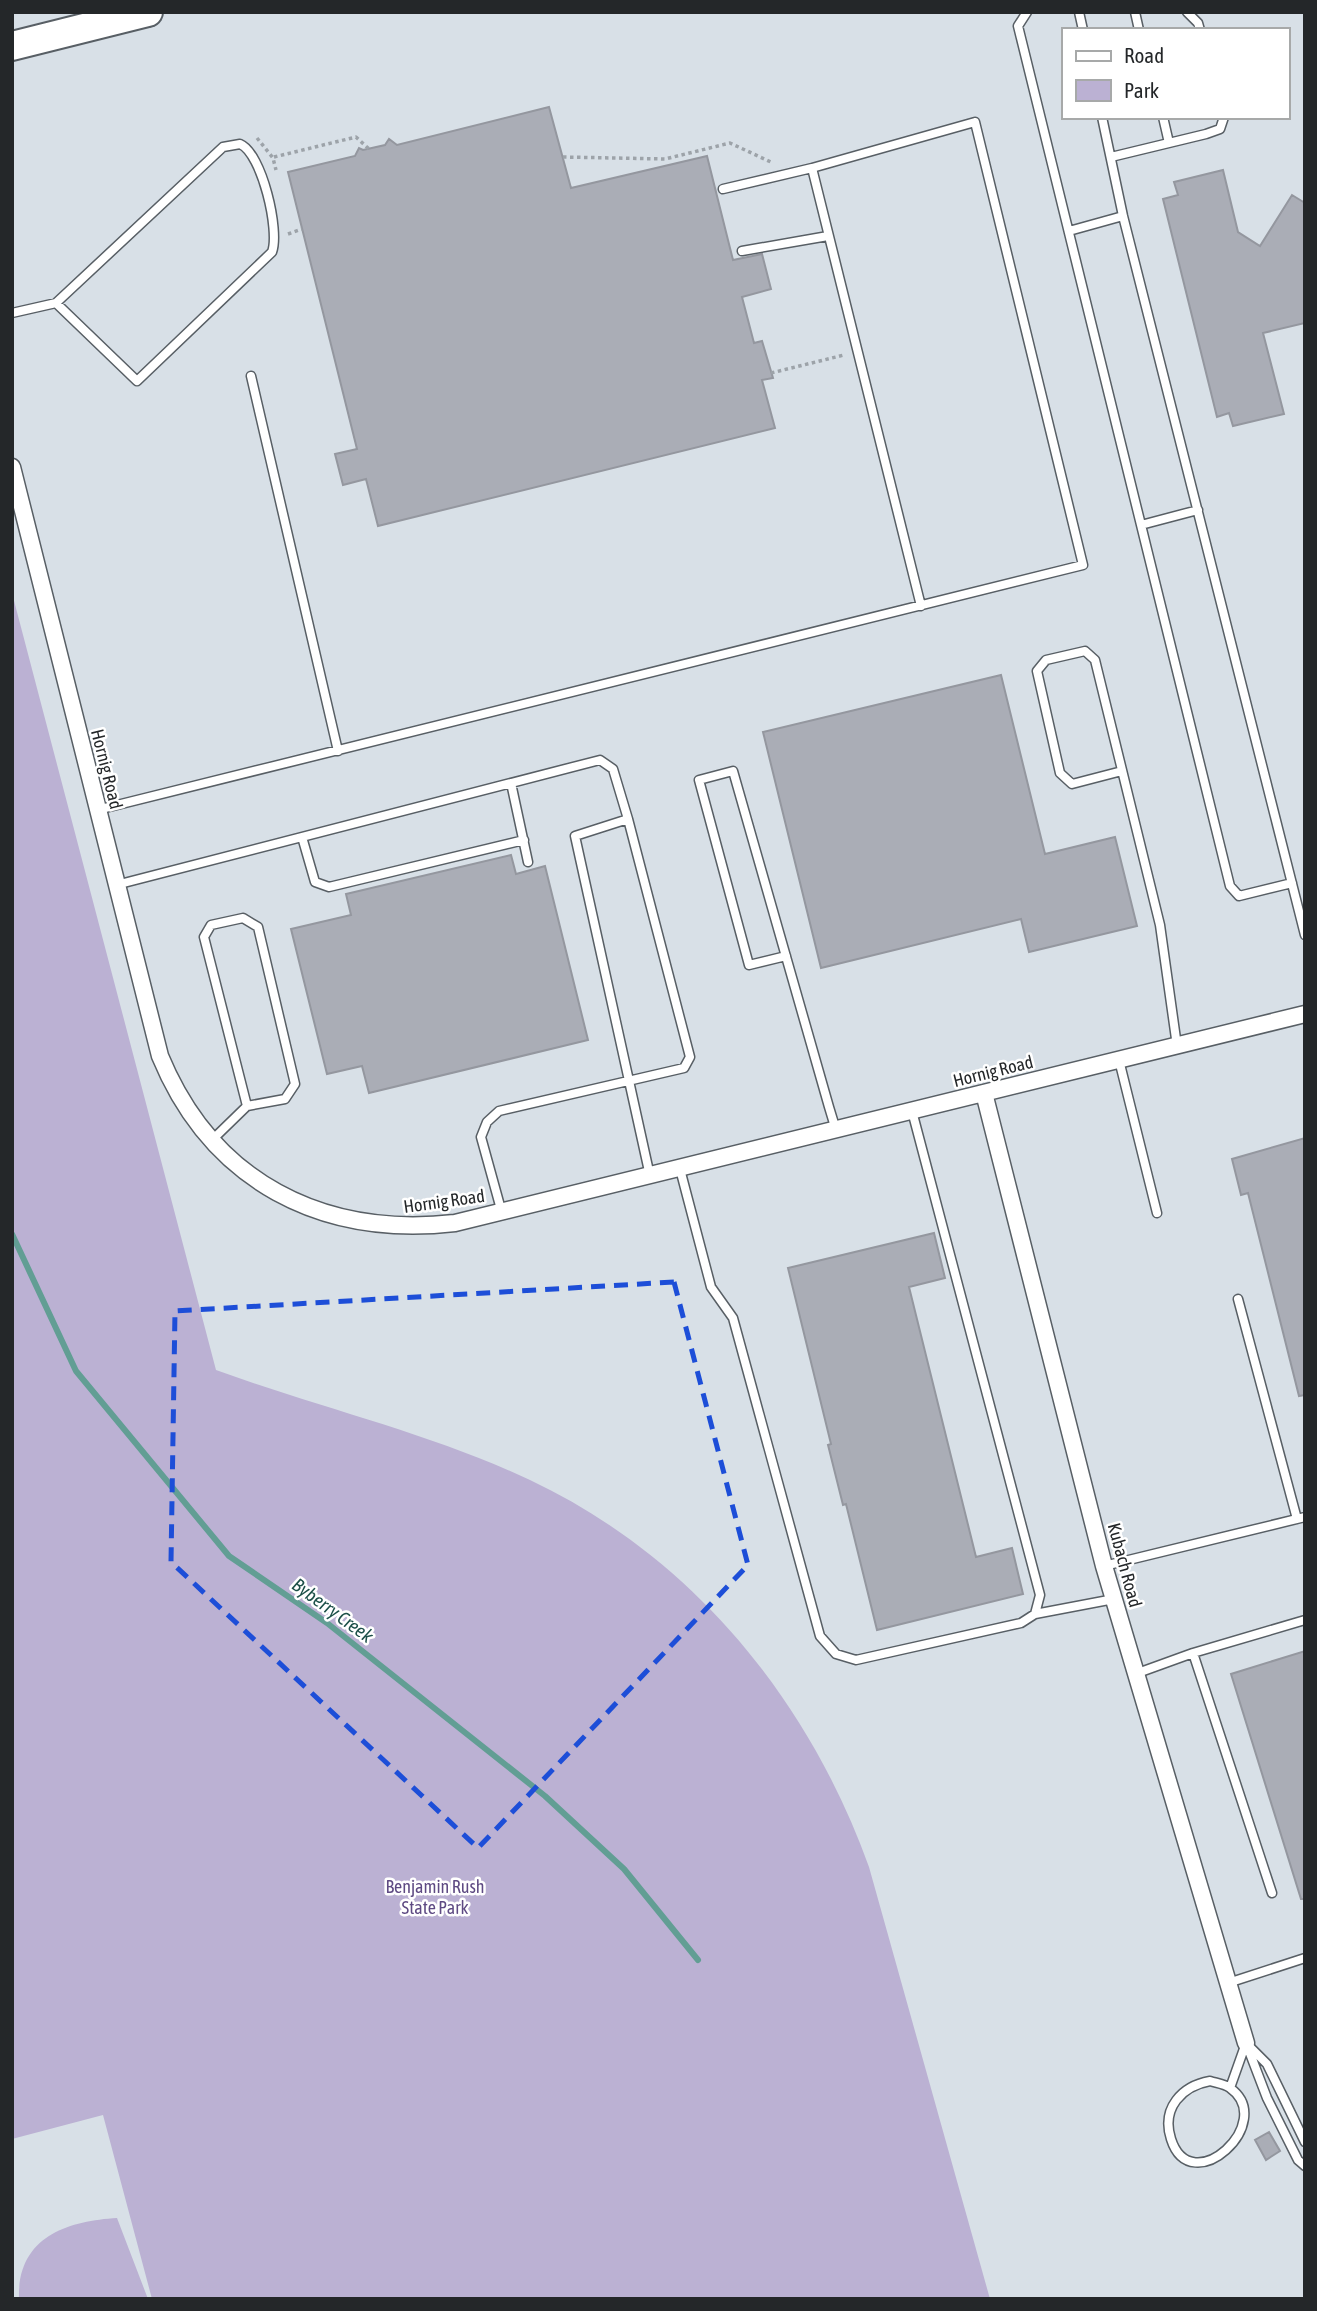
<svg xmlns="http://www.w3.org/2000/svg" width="1317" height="2311" viewBox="0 0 1317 2311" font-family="'Asap Condensed',sans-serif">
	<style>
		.green { fill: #bbb1d3 }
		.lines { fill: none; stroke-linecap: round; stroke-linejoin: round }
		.stream { stroke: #629e94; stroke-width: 6 }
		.building { fill: #aaadb6; stroke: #94979f; stroke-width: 2 }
		.service-casing { stroke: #585f65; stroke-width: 11 }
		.minor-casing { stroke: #585f65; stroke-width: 19 }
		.trunk-casing { stroke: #585f65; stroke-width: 32 }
		.path { stroke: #9da3a9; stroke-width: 3.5; stroke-dasharray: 3.5 3.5; stroke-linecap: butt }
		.service { stroke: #fff; stroke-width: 8 }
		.minor { stroke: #fff; stroke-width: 16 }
		.trunk { stroke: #fff; stroke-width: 28 }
		.marked { fill: none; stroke: #1d4ed8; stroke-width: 5; stroke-dasharray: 14 9; stroke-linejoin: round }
		.labels { text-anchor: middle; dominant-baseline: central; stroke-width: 5; stroke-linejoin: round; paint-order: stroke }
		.street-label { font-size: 18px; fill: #242729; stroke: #fff }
		.park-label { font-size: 18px; fill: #5e4a83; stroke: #fff }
		.water-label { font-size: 19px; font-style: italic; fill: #1d5049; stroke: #fff }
	</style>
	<rect width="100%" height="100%" fill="#d8e0e7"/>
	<path class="green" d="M 12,593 L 216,1370 C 320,1408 430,1433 530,1480 C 693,1557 809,1700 869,1867 L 990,2299 L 152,2299 L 103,2115 L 12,2139 Z
		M 117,2218 L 148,2299 L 19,2299 C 17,2237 67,2221 117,2218 Z"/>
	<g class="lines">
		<path class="stream" d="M 12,1234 L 76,1371 L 229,1556 L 327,1623 L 545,1796 L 624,1869 L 698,1960"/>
	</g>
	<path class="building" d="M 549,107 L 571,188 L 707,156 L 733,260 L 762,254 L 771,289 L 742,297 L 754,343 L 762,341 L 773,378 L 762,380 L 775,428 L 378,526 L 366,479 L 343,485 L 335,454 L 357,449 L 288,172 L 355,156 L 359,148 L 363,150 L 385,145 L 389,139 L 397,145 Z
		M 1223,170 L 1238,232 L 1260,246 L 1292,195 L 1305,203 L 1305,323 L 1263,333 L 1284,414 L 1233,426 L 1229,413 L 1217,417 L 1163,199 L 1178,195 L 1174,182 Z
		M 1001,675 L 1045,854 L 1115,837 L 1137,926 L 1029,952 L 1021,919 L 821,968 L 763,732 Z
		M 511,855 L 516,874 L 545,866 L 588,1040 L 369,1093 L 362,1066 L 327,1074 L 291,929 L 351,915 L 346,894 Z
		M 1305,1138 L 1305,1395 L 1299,1396 L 1248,1193 L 1241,1195 L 1232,1159 Z
		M 934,1233 L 945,1278 L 909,1287 L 976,1557 L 1012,1548 L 1023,1594 L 877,1630 L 846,1504 L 843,1505 L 828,1445 L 831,1444 L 788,1268 Z
		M 1305,1651 L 1305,1899 L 1301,1899 L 1231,1674 Z
		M 1269,2132 L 1280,2151 L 1266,2160 L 1255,2140 Z"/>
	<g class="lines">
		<defs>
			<path id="service" d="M 1027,12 L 1018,26 L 1230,886 L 1239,896 L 1292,883
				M 1079,12 L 1083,30
				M 1135,12 L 1139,30
				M 1187,12 L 1198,23 L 1200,30
				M 1102,117 L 1123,216 L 1305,935
				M 1163,117 L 1169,143
				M 1111,157 L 1206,134 L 1220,129 L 1224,117
				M 723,189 L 812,168
				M 1069,231 L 1123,216
				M 742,251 L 828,236
				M 12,313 L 56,303 L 223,147 L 240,144 C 262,153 280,231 272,252 L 137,381 L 56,303
				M 251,376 L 338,751
				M 1141,525 L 1198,510
				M 1122,771 L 1072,784 L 1060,773 L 1037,671 L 1046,660 L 1085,651 L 1095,660 L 1160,925 L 1177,1046
				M 511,783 L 528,862
				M 97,810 L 1083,565 L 975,122 L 812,168 L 921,606
				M 302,837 L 315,882 L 329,887 L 524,840
				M 116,885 L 600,760 L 613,769 L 628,819 L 575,836 L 650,1176
				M 786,956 L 749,965 L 699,780 L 733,771 L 829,1107 L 836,1130
				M 1119,1060 L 1157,1213
				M 211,1141 L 247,1106 L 204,937 L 211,925 L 243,918 L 258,927 L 295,1084 L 285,1099 L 247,1106
				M 680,1169 L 711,1287 L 733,1318 L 820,1636 L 836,1654 L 856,1660 L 1021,1623 L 1035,1614 L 1040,1595 L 912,1111
				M 502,1213 L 481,1137 L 487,1122 L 499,1111 L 684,1068 L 690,1057 L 628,819
				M 1238,1299 L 1297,1519
				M 1104,1566 L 1305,1517
				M 1035,1614 L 1114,1599
				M 1193,1653 L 1272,1893
				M 1135,1674 L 1193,1653 L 1305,1620
				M 1228,1983 L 1305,1958
				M 1246,2043 L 1267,2098 L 1298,2160 L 1305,2166
				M 1249,2046 L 1267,2064 L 1305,2142
				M 1210,2081 C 1216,2083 1225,2084 1230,2088 C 1278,2122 1191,2202 1171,2139 C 1161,2108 1182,2086 1210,2081 Z
				M 1230,2088 L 1246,2043"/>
			<path id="minor" d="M 12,467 L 160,1056 C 212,1182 322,1238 455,1223 L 1305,1014
				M 984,1093 L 1104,1566 L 1246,2043"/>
			<path id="trunk" d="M 12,46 L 148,12"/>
		</defs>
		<use href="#service" class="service-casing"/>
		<use href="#minor" class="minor-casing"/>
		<use href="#trunk" class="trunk-casing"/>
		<path class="path" d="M 257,138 L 273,158 L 276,170
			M 274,157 L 356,137 L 369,149
			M 563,157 L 665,159 L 730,143 L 773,163
			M 288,234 L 302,229
			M 771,373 L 844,355"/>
		<use href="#service" class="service"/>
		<use href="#minor" class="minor"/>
		<use href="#trunk" class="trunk"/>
	</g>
	<path class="marked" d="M 674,1282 L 748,1565 L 478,1848 L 171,1562 L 175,1311 Z"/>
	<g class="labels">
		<g class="street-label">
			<text transform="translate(107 769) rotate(76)">Hornig Road</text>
			<text transform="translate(993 1071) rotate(-14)">Hornig Road</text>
			<text transform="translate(444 1201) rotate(-8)">Hornig Road</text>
			<text transform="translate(1125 1565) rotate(75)">Kubach Road</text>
		</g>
		<g class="park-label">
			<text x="435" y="1886">Benjamin Rush<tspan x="435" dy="21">State Park</tspan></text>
		</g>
		<g class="water-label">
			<text transform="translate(333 1610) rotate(36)">Byberry Creek</text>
		</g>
	</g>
	<rect width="1317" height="2311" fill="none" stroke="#242729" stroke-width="28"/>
	<rect x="1062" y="28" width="228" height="91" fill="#ffffff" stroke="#a7a9a9" stroke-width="2"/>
	<rect x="1076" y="51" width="35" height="10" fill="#ffffff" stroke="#a7a9a9" stroke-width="2"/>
	<text x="1124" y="63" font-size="21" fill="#242729">Road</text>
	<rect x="1076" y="80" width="35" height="21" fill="#bbb1d3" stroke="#a7a9a9" stroke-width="2"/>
	<text x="1124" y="98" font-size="21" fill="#242729">Park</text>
</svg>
